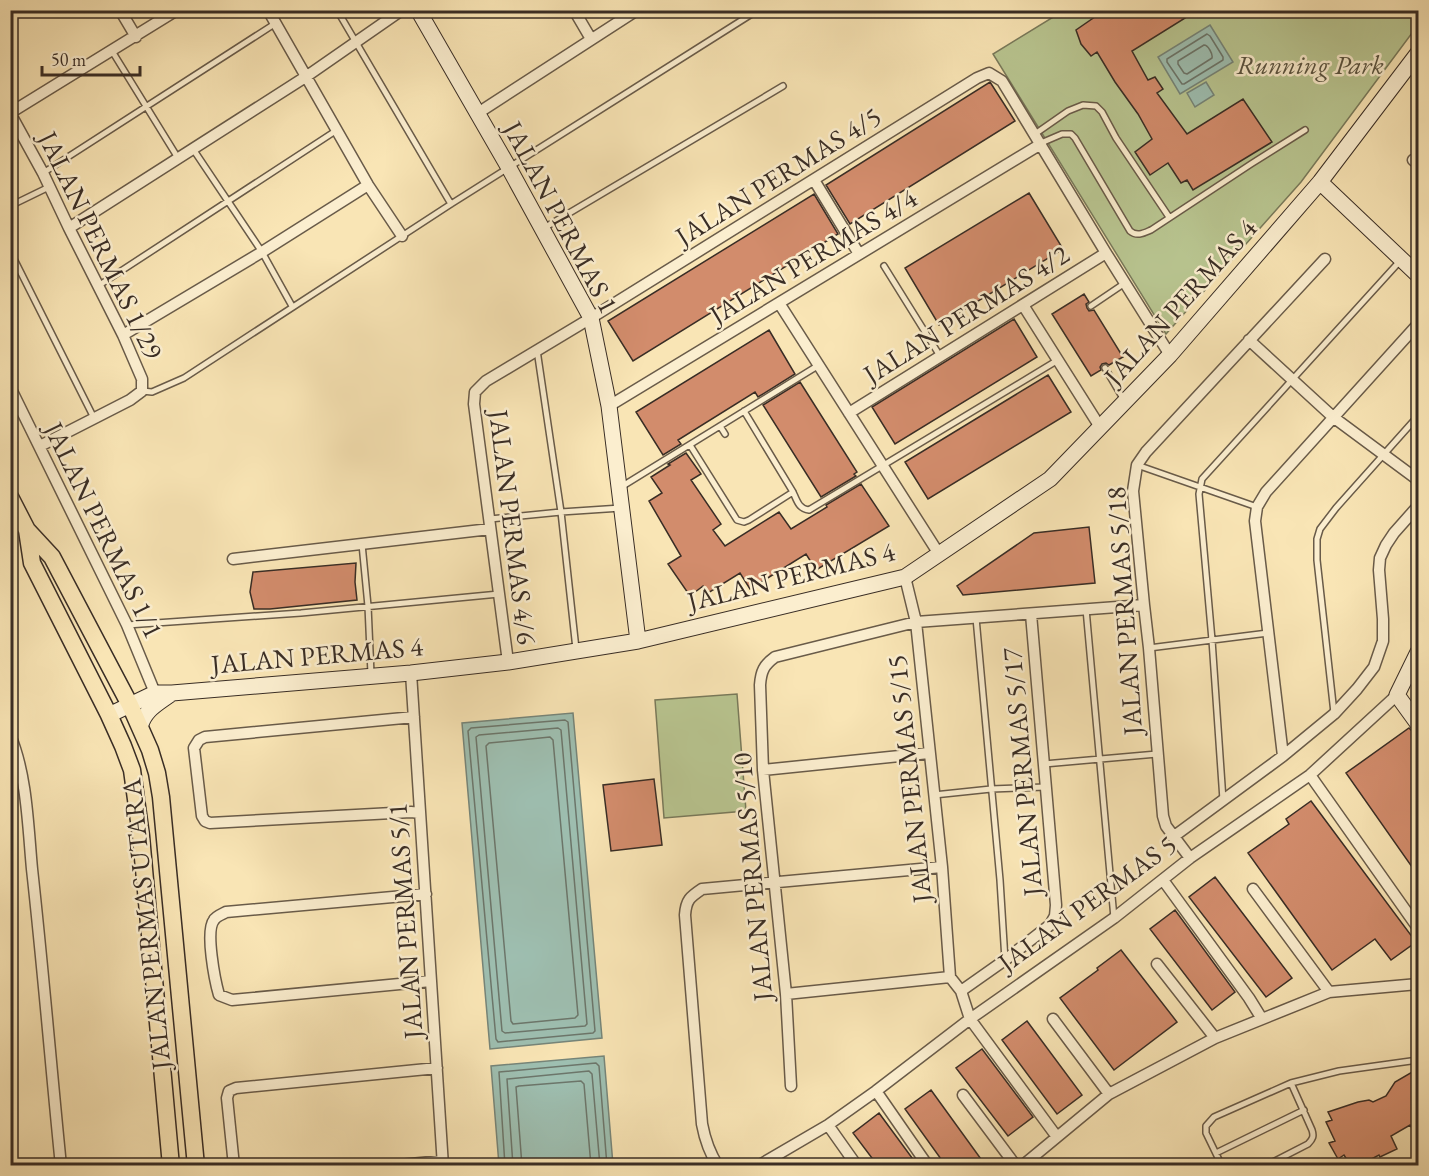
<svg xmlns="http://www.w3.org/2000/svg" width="1429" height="1176" viewBox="0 0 1429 1176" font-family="'EB Garamond',serif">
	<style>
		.green { fill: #b9c691; stroke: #797a5b; stroke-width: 1.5 }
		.water { fill: #9ebfb1; stroke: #768579; stroke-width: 1.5 }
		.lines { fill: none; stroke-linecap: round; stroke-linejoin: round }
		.shore { stroke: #6c766b; stroke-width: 1.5 }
		.building { fill: #d28c6c; stroke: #392d25; stroke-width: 1.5 }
		.lane-casing { stroke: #695b49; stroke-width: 8 }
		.street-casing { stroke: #695b49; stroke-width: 13 }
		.secondary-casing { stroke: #392d25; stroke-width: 17 }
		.primary-casing { stroke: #392d25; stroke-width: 19 }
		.lane { stroke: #fbeecf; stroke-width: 5 }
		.street { stroke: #fbeecf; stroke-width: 10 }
		.secondary { stroke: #fbeecf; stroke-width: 15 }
		.primary { stroke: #f9e5b5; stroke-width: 16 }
		.labels { text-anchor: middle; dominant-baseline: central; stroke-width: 5; stroke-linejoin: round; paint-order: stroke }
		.park-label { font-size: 27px; font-style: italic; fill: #595340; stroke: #fbeecf }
		.street-label { font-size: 27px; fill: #392d25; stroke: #fbeecf }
	</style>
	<rect width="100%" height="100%" fill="#f9e5b5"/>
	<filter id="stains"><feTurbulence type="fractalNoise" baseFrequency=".00333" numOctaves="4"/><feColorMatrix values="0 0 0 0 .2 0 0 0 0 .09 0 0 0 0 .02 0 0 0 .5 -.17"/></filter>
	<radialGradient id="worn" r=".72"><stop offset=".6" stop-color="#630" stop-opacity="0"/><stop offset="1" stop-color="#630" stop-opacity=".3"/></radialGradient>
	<path class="green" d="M 1063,11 L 1418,11 L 1418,25 L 1301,182 L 1166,334 L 993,54 Z
		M 737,694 L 746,811 L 664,818 L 655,700 Z"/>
	<path class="water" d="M 1210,25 L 1233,62 L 1180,94 L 1158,57 Z
		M 1206,82 L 1214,95 L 1195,107 L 1187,93 Z
		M 573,713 L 602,1038 L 490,1049 L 462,723 Z
		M 604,1056 L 613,1165 L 499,1165 L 491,1066 Z"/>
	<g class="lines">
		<path class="shore" d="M 1207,34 L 1210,36 L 1223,57 L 1223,60 L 1184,84 L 1182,84 L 1167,62 L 1167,59 Z
			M 1204,45 C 1208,45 1213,54 1212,58 L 1187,74 L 1184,73 L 1178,64 L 1178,61 Z
			M 565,720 L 568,722 L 595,1031 L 593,1033 L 498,1042 L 496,1039 L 468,731 L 471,728 Z
			M 558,728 L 561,730 L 587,1024 L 585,1026 L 505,1033 L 502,1031 L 476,737 L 479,735 Z
			M 550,737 L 553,740 L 578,1015 L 575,1018 L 513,1024 L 511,1021 L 486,746 L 489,743 Z
			M 505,1166 L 499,1072 L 596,1063 L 599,1066 L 607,1166
			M 513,1166 L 507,1079 L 589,1071 L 592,1074 L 600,1166
			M 522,1166 L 516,1087 L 519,1086 L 581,1081 L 584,1084 L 591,1166"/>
	</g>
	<path class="building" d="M 1105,10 L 1198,10 L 1132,51 L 1148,80 L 1155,77 L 1163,89 L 1157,93 L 1187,134 L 1243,99 L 1272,142 L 1193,190 L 1187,180 L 1181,183 L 1168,163 L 1150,175 L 1135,152 L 1152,139 L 1138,114 L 1115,82 L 1097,52 L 1091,56 L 1081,44 L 1076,30 Z
		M 990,82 L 1015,121 L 850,224 L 826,185 Z
		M 1029,193 L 1063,249 L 939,325 L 905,268 Z
		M 814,194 L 838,234 L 633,361 L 608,321 Z
		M 1084,294 L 1089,302 L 1086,304 L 1087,308 L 1089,311 L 1094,310 L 1123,357 L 1109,365 L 1106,363 L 1102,364 L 1100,367 L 1101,370 L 1091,376 L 1052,314 Z
		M 1014,319 L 1037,357 L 895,444 L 872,407 Z
		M 769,330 L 795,374 L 758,397 L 755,392 L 678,440 L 681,444 L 663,455 L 636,412 Z
		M 1048,375 L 1071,412 L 928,499 L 905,462 Z
		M 800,382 L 857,472 L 854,474 L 856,476 L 821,497 L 763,405 Z
		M 686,453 L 701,474 L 691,480 L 721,524 L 713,530 L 725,546 L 779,512 L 791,529 L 827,507 L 826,505 L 861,484 L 889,526 L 816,570 L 806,554 L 750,589 L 740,573 L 708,593 L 703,586 L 690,596 L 668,564 L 681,556 L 649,501 L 662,493 L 651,477 L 670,465 L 668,464 Z
		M 1089,527 L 1095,583 L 963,595 L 957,586 L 1034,533 Z
		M 356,563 L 355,582 L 357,600 L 270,609 L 254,609 L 250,592 L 253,572 Z
		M 1409,728 L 1414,733 L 1419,734 L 1419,877 L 1346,773 Z
		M 654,779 L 662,845 L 611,851 L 603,785 Z
		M 1311,801 L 1416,942 L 1391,960 L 1375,939 L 1332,970 L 1248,853 L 1289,824 L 1286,819 Z
		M 1215,877 L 1292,978 L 1266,997 L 1189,897 Z
		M 1175,910 L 1235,992 L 1212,1010 L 1150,929 Z
		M 1121,950 L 1177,1022 L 1114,1070 L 1060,998 L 1098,970 L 1097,968 Z
		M 1027,1021 L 1082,1095 L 1057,1114 L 1002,1040 Z
		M 982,1049 L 1033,1117 L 1008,1136 L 956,1068 Z
		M 1419,1068 L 1419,1139 L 1410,1125 L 1391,1136 L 1397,1149 L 1380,1157 L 1379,1155 L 1358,1166 L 1351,1166 L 1344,1155 L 1338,1159 L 1329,1143 L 1335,1141 L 1326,1122 L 1332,1120 L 1328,1112 L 1358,1102 L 1369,1100 L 1373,1102 L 1386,1096 L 1395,1082 Z
		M 931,1090 L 986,1166 L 946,1166 L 905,1109 Z
		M 879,1113 L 918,1166 L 878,1166 L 853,1133 Z"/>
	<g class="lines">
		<defs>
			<path id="lane" d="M 337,10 L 451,204
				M 112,51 L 178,158
				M 1035,134 L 1068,111 L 1083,105 L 1096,106 L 1102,112 L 1116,138 L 1169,217
				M 1041,143 L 1062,134 L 1071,134 L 1075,138 L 1130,231 C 1137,237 1144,233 1151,230 L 1251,164 L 1305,130
				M 193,149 L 262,252 L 292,306
				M 43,173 L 276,23
				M 10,206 L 49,187
				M 544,228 L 783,86
				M 10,251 L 94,418
				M 884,266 L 940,356
				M 98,286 L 337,130
				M 1091,306 L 1125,283
				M 537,350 L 561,512 L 576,649
				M 1105,368 L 1124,400
				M 142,391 L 152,392 L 184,378 L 451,204 L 758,10
				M 744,411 L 793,492 C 797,501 799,509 809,510 L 1058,360
				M 720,426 L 725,434
				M 690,445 L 737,520 L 744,522 L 749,520 L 793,492
				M 1137,465 L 1257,507
				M 621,487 L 819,365
				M 490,519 L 561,512 L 621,508
				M 362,544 L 368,606 L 371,674
				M 1086,609 L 1114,918
				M 976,618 L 1000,880 L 1005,960
				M 127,625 L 301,613 L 499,594
				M 1149,648 L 1268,633
				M 1334,713 L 1317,560 L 1317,539 L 1320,529 L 1336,508 L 1418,416
				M 1044,764 L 1157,754
				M 934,795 L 991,789 L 1046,787
				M 1223,800 L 1212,640 L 1199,494 L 1202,479 L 1400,261
				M 1216,1153 L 1304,1110
				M 1222,1166 L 1206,1133 L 1206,1126 L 1214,1117 L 1291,1083 L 1339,1071 L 1418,1060
				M 1265,1166 L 1308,1144 C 1313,1139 1314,1136 1312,1130 L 1291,1083"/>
			<path id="street" d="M 120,10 L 136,37
				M 268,10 L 368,185 L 402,236
				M 574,10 L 591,39
				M 10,113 L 43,173 L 69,228 L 123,335 L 142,379 L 142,391 L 130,400 L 40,446
				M 10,113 L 177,10
				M 478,113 L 637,10
				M 1413,160 L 1418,164
				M 814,180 L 859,254
				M 69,228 L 307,76 L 402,10
				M 779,303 L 939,554
				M 1023,305 L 1100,427
				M 123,335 L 262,252 L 368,185
				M 1249,340 L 1333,417 L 1418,480
				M 10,387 L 127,625 L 155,693
				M 609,406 L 1041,144
				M 849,413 L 1106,253
				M 233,559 L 490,529
				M 905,577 L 916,622 L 942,867 L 950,977
				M 508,662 L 474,404 L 475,392 L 486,381 L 591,318 L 977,78 L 989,73 L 1002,81 L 1106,253 L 1170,355
				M 411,673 L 443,1166
				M 414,717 L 205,737 L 199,740 L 194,748 L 202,816 L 205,821 L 210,823 L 411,812 L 420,813
				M 10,735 C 27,775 28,826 32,869 C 43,968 51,1067 61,1166
				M 1283,756 L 1255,521 L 1257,507 L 1266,492 L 1418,324
				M 763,770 L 929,753
				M 1310,775 L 1418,928
				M 1173,837 L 1283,756 L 1334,714 L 1357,689 L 1374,667 L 1383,641 L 1383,619 L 1379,570 L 1380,558 L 1386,545 L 1394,533 L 1418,506
				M 1190,858 L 1166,826 L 1163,816 L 1149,648 L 1144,605 L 1133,491 L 1137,465 L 1146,452 L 1325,259
				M 1163,880 L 1249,998 L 1262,1019
				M 1253,889 L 1329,992
				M 426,894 L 226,912 C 223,914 216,916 214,920 C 205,931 215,981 219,995 L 232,1000 L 431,981
				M 1157,964 L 1215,1038
				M 950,977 L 961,991 L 970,1019 L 1057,1137
				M 961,991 L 1005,960 L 1050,925 L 1055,916 L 1056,905 L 1031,614
				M 786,994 L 950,977
				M 1053,1019 L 1109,1094
				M 791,1086 L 786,994 L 763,770 L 760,685 C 761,671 764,665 775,657 L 916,622 L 1144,605
				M 876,1091 L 928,1166
				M 963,1095 L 1016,1166
				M 828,1125 L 857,1166
				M 234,1166 L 227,1098 L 229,1091 L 236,1088 L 437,1068
				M 389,1166 L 442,1161
				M 718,1166 C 709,1152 705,1140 702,1124 L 685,915 C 686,900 690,897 702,889 L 942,867
				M 758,1166 L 828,1125 L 876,1091 L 970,1019 L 1114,918 L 1190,858 L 1310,775 L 1397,695
				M 1022,1166 L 1109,1094 L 1215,1038 L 1329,992 L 1418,984"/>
			<path id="secondary" d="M 418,10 L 509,168 L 591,318 L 609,406 L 638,641
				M 1320,182 L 1418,275
				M 1418,652 L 1397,695 L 1418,724
				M 109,715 L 155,693 L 172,693 L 411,673 L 508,662 L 638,641 L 905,577 L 1050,479 L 1170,355 L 1320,182 L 1418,53
				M 140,727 C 145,709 158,704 172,693"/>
			<path id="primary" d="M 10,497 L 27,530 L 52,557 L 130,705 L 150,750 L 157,773 L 161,797 L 196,1166
				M 27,530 L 32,563 L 109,715 L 123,746 L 132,770 L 141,836 L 171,1166"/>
		</defs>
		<use href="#lane" class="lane-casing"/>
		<use href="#street" class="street-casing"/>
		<use href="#secondary" class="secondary-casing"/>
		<use href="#primary" class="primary-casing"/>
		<use href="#lane" class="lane"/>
		<use href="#street" class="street"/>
		<use href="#secondary" class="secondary"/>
		<use href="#primary" class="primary"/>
	</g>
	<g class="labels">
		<g class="park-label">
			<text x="1310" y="64">Running Park</text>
		</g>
		<g class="street-label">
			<text transform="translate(778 176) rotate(-32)">JALAN PERMAS 4/5</text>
			<text transform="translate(561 217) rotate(62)">JALAN PERMAS 1</text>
			<text transform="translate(101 245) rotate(64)">JALAN PERMAS 1/29</text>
			<text transform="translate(813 256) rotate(-31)">JALAN PERMAS 4/4</text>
			<text transform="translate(1180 302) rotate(-48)">JALAN PERMAS 4</text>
			<text transform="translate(966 314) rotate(-32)">JALAN PERMAS 4/2</text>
			<text transform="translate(513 527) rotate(83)">JALAN PERMAS 4/6</text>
			<text transform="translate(104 530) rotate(64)">JALAN PERMAS 1/1</text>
			<text transform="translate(791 576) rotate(-14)">JALAN PERMAS 4</text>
			<text transform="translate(1124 611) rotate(-94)">JALAN PERMAS 5/18</text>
			<text transform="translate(317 655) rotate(-5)">JALAN PERMAS 4</text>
			<text transform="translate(1022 772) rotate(-95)">JALAN PERMAS 5/17</text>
			<text transform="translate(909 779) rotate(-96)">JALAN PERMAS 5/15</text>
			<text transform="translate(752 877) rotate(-95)">JALAN PERMAS 5/10</text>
			<text transform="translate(1087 903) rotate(-36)">JALAN PERMAS 5</text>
			<text transform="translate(405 921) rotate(-94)">JALAN PERMAS 5/1</text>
			<text transform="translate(146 924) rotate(-96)">JALAN PERMAS UTARA</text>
		</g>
	</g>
	<rect width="1429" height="1176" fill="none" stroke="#f9e5b5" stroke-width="36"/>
	<rect x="12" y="12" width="1405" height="1152" fill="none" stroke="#392d25" stroke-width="3"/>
	<rect x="18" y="18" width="1393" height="1140" fill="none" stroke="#392d25" stroke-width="1.5"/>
	<path d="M42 66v9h98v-9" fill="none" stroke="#392d25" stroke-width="3"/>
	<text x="51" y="66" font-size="18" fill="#392d25" stroke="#fbeecf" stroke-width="4.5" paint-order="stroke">50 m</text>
	<rect width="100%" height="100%" filter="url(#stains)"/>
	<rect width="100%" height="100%" fill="url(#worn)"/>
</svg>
